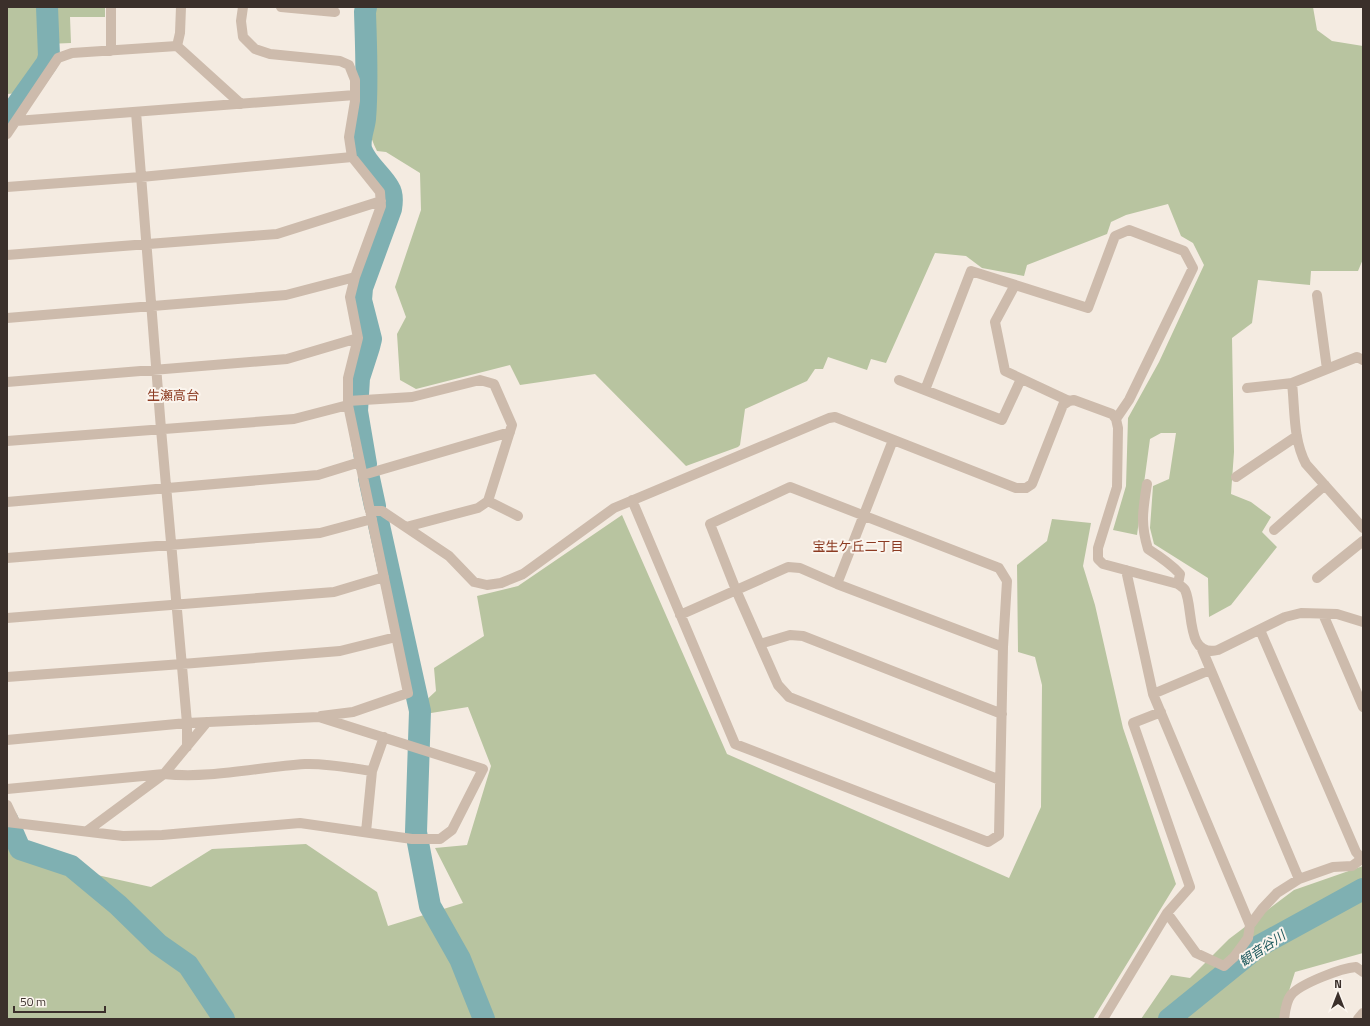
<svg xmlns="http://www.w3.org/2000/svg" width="1370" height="1026" viewBox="0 0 1370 1026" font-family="'Titillium Web','Noto Sans JP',sans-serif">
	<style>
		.green { fill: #b8c4a0 }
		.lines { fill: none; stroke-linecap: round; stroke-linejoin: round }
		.river { stroke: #7fb0b2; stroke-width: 22 }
		.street { stroke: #cdbbac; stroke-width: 10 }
		.labels { text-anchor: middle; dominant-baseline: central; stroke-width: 4; stroke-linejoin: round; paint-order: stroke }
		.neighbourhood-label { font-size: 13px; fill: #8c3b22; stroke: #fbf5ee }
		.water-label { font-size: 13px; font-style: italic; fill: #1f5a5e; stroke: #fbf5ee }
	</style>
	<rect width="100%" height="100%" fill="#f4ebe1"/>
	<path class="green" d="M 7,7 L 105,7 L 105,17 L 70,17 L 71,43 L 47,44 L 19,93 L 7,94 Z
		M 366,7 L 1313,7 L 1317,30 L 1332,41 L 1363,46 L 1363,259 L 1358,271 L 1311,271 L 1310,285 L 1258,280 L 1252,323 L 1232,338 L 1234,452 L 1231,494 L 1251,502 L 1271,517 L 1262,532 L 1277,547 L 1231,605 L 1209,617 L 1208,578 L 1154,544 L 1150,528 L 1153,486 L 1169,479 L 1176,433 L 1161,433 L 1150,439 L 1137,535 L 1113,530 L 1126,486 L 1128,418 L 1159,362 L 1204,265 L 1193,243 L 1181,236 L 1168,204 L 1126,215 L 1111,222 L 1107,234 L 1027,265 L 1024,276 L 982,268 L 966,256 L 935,253 L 886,363 L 871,359 L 867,370 L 828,357 L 823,369 L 815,369 L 807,381 L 745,409 L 740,445 L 738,447 L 686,466 L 595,374 L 520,385 L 510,365 L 416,389 L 400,380 L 397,334 L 406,317 L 395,287 L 421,210 L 420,173 L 386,152 L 377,151 C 360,118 370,91 369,57 C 369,40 367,24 366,7 Z
		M 622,515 L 727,754 L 1009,878 L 1041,807 L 1042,685 L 1035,657 L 1018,652 L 1017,565 L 1047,541 L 1052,519 L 1091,523 L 1083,566 L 1095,605 L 1123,728 L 1176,884 L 1093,1019 L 7,1019 L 7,845 L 12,856 L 151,887 L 212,849 L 306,844 L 377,892 L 388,926 L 463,903 L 435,848 L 467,845 L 491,766 L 468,707 L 425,714 L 422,704 L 436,691 L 434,668 L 484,636 L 477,596 L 518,586 Z
		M 1363,866 L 1363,953 L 1295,972 L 1280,1019 L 1141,1019 L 1171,975 L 1190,978 L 1229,939 L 1294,890 Z"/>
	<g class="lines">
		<path class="river" d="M 7,119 L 47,63 L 49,56 L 47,7
			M 366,464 L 357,411 L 359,378 L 369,347 L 371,339 L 361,300 L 362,288 L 391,209 C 392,203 393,194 389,188 C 382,175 366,164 361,149 C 359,138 364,129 365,119 C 368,84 366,47 365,12 L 366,7
			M 369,478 L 375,506
			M 377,516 L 420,711 L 416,832 L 430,906 L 460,959 L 484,1019
			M 7,819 L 20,849 L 71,866 L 118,905 L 158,944 L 188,965 L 224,1019
			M 1169,1019 L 1259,946 L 1363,889"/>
		<path class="street" d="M 111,7 L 111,51
			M 243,7 L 241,21 L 243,37 L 255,49 L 270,54 L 340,61 L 349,65 L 355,80 L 355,101 L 349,137 L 352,157 L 380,192 L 381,206 L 355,277 L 350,297 L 358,338 L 348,378 L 348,405 L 408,693 L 353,712 L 321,716
			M 281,7 L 335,12
			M 177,46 L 180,33 L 181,7
			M 136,112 L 161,429 L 187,723 L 187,747
			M 16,121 L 355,95
			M 7,134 L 58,58 L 72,53 L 177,46 L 241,104
			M 7,187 L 141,177 L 352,157
			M 7,255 L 277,234 L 381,201
			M 1015,285 L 995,322 L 1005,371 L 1069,401
			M 1317,295 L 1327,369
			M 7,318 L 286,295 L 355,277
			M 899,380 L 1002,420 L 1021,379
			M 7,382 L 287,359 L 358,338
			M 1292,383 C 1295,410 1293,440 1306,464 L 1363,528
			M 1247,388 L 1292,383 L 1357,357 L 1363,360
			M 925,390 L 971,271 L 1088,308 L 1115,236 L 1129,230 L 1184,251 L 1193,268 L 1129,400 L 1116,419
			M 348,401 L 412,397 L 480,380 L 494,384 L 512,425 L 488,501 L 478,508 L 406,527
			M 7,441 L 294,419 L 348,405
			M 363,475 L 510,432
			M 1236,477 L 1297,436
			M 1147,484 C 1143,510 1140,523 1148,549 C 1159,556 1171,564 1180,574 L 1178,584
			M 632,500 L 735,744 L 988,842 L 999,835 L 1003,647 L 1007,581 L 999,568 L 790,487 L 710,524 L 736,590 L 778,685 L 789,697 L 1000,780
			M 488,501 L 518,516
			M 7,502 L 318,475 L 360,462
			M 370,511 L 382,511 L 449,556 L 474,582 L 487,585 L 501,583 L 523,574 L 614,508 L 829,418 L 835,417 L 1016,488 L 1026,488 L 1032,484 L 1063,405 L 1069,401 L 1074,400 L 1112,414 L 1116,419 L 1118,428 L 1117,487 L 1098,548 L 1098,559 L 1103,564 L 1178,584 C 1181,586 1184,588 1185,590 C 1194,608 1185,658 1218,650 L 1285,617 L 1301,613 L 1337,614 L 1363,622
			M 1274,530 L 1325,485
			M 7,558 L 320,533 L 372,519
			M 1126,570 L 1153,694 L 1250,925 L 1262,909 L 1277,893 L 1299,879 L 1333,867 L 1352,866 L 1363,858
			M 1317,578 L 1363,541
			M 837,584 L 893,440
			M 1323,614 L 1363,707
			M 680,615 L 788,567 L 800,568 L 837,584 L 1003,647
			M 7,618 L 334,592 L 384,577
			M 1260,630 L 1356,852 L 1362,859
			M 760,644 L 790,635 L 803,636 L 1002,714
			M 1201,647 L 1299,879
			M 7,677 L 182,664 L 340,651 L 396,637
			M 1153,694 L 1210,670
			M 7,740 L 187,723 L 319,717 L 483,769 L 452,830 L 440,839 L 412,839 L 300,823 L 162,835 L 123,836 L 7,822
			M 7,789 L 164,774 C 211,779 258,767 305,764 C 327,763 350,768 372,771
			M 7,805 L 15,822
			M 87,831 L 164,774 L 207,722
			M 366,832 L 372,771 L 384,737
			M 1167,913 L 1196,953 L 1224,966 L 1234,957 L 1248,938 L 1250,925
			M 1103,1019 L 1167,913 L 1190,887 L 1133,723 L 1161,712
			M 1284,1019 C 1285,1012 1286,1001 1291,995 C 1300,984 1341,968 1356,967 L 1363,972
			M 1358,1019 L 1363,1013"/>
	</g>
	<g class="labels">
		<g class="neighbourhood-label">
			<text x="173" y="395">生瀬高台</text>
			<text x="858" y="546">宝生ケ丘二丁目</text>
		</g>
		<g class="water-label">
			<text transform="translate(1262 948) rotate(-34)">観音谷川</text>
		</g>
	</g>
	<rect width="1370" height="1026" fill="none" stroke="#3b302b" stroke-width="16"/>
	<g transform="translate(1338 994)" stroke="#fbf5ee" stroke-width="3" paint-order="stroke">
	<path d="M0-3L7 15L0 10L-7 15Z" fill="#3b302b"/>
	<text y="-6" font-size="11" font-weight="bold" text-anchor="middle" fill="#3b302b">N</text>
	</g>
	<path d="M14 1006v6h91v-6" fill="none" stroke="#3b302b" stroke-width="2"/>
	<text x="20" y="1006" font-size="12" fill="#3b302b" stroke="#fbf5ee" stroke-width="3" paint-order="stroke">50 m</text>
</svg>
